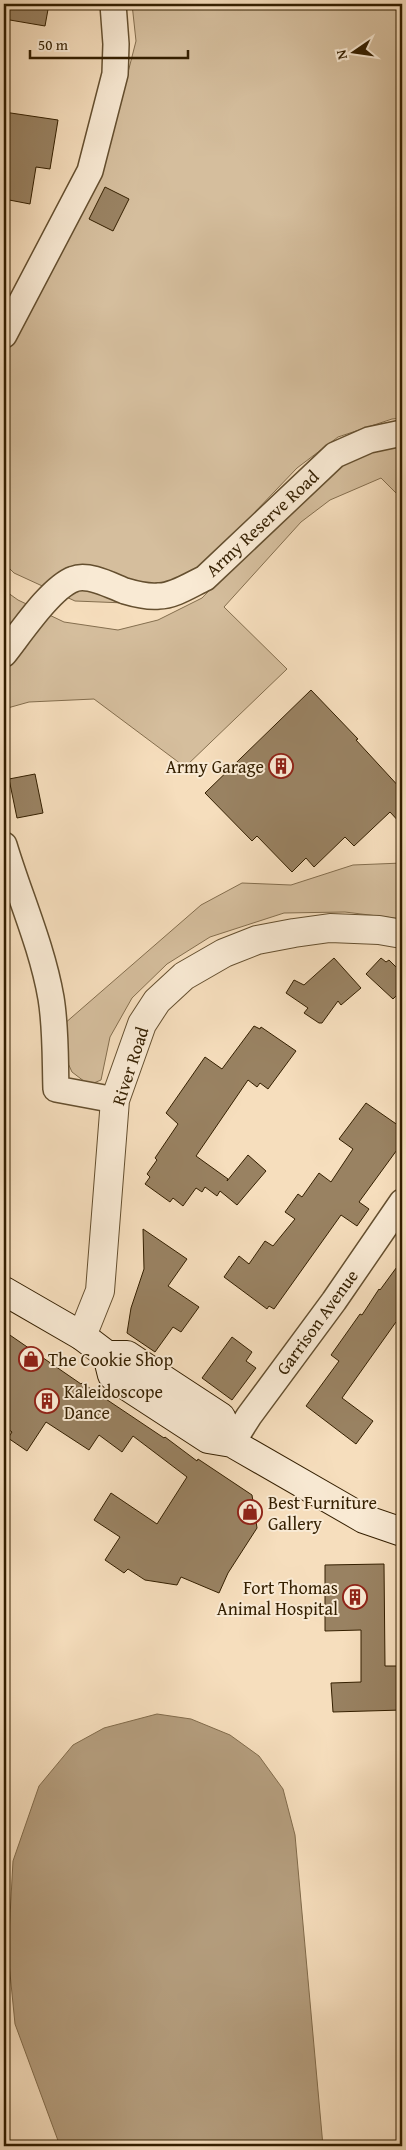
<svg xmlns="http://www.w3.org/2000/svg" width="406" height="2150" viewBox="0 0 406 2150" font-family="'Gentium Book Plus',serif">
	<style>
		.green { fill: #d5be9d; stroke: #846e4e }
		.water { fill: #b49d7d; stroke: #816b4b }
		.building { fill: #998262; stroke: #341f00 }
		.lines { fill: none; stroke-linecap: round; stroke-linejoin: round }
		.minor-casing { stroke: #644f2f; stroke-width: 28 }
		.tertiary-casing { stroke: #644f2f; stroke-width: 30 }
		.secondary-casing { stroke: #341f00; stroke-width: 30 }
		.minor { stroke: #f9ead4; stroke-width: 25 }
		.tertiary { stroke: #f9ead4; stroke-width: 28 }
		.secondary { stroke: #f9ead4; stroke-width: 28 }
		.labels { text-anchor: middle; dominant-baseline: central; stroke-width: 4; stroke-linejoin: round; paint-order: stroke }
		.street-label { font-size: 18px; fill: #341f00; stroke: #f9ead4 }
		.poi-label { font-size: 18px; fill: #341f00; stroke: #f9ead4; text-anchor: start }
	</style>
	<rect width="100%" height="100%" fill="#f6debd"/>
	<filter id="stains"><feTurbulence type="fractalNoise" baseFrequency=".004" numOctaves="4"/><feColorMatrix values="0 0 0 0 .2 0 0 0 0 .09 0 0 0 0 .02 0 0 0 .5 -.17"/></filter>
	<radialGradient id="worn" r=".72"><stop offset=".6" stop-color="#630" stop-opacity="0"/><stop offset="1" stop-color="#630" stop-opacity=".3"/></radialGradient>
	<path class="green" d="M 132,4 L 402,4 L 402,418 L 392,419 L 338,437 L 297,468 L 210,559 L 168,591 L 125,603 L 75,601 L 14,573 L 4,563 L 4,355 L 108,151 L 136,41 Z
		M 402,441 L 402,499 L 381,478 L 330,500 L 301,522 L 224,607 L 287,669 L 185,767 L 94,699 L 29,702 L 4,709 L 4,590 L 18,600 L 64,622 L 118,630 L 158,620 L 202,598 L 274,523 L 339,466 L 374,449 Z
		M 402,863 L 402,919 L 345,912 L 284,913 L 210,937 L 167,964 L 132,998 L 110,1037 L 101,1080 L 89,1085 L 72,1072 L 66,1059 L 64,1024 L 201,905 L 242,883 L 291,885 L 353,865 Z"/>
	<path class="water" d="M 157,1714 L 191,1719 L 230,1735 L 259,1756 L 283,1789 L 295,1835 L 323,2146 L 60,2146 L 15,2024 L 8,1953 L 13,1861 L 39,1786 L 73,1745 L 104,1728 Z"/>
	<path class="building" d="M 4,4 L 49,4 L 45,26 L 4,19 Z
		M 4,112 L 58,120 L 50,169 L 36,167 L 30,204 L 4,199 Z
		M 105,187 L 129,199 L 113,231 L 89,219 Z
		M 311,690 L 358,739 L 356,740 L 402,790 L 402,825 L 390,812 L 354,846 L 345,837 L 314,867 L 306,858 L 292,872 L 257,836 L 252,841 L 205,793 Z
		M 35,774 L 43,813 L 17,818 L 9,779 Z
		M 334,958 L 361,988 L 341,1005 L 338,1001 L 322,1023 L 319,1023 L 304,1013 L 308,1008 L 286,993 L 294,980 L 304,985 Z
		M 381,958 L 386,962 L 389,960 L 402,973 L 402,990 L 393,999 L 366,974 Z
		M 254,1026 L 260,1029 L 261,1027 L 296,1051 L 268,1089 L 260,1083 L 257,1087 L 248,1080 L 196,1156 L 228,1179 L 227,1181 L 248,1155 L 266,1171 L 237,1205 L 220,1191 L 217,1196 L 205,1187 L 202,1192 L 196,1188 L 183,1206 L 173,1198 L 170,1202 L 145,1184 L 150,1177 L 147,1174 L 157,1160 L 155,1158 L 178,1124 L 166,1113 L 205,1057 L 222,1069 Z
		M 366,1103 L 402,1128 L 402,1143 L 359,1202 L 369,1209 L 357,1226 L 341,1215 L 274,1309 L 269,1306 L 267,1309 L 224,1277 L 239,1256 L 249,1264 L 265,1241 L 273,1246 L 295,1219 L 285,1212 L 298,1194 L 302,1197 L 319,1173 L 331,1182 L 353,1149 L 339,1139 Z
		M 143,1229 L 187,1259 L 168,1286 L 199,1307 L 181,1332 L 173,1327 L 155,1352 L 127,1333 L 131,1308 L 144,1269 Z
		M 402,1260 L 402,1326 L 396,1322 L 342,1398 L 373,1421 L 356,1444 L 306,1406 L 339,1361 L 331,1355 L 360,1314 L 362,1315 L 379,1289 L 380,1290 Z
		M 4,1331 L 81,1384 L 82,1383 L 164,1438 L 165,1437 L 197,1461 L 198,1459 L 252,1495 L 257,1528 L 228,1573 L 219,1593 L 181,1577 L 177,1585 L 145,1580 L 128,1569 L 124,1573 L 105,1560 L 120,1537 L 94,1520 L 111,1493 L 157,1524 L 187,1477 L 133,1436 L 122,1452 L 99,1435 L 89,1450 L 46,1422 L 27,1451 L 8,1438 L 12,1432 L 4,1426 Z
		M 232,1337 L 252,1352 L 246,1361 L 256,1368 L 232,1400 L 202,1378 Z
		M 384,1564 L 385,1666 L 402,1666 L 402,1710 L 333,1712 L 331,1683 L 361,1682 L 361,1630 L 325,1631 L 325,1565 Z"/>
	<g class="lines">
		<defs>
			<path id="minor" d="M 4,335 L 90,171 L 115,74 L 116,44 L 113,4
				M 4,654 C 20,634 51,587 74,579 C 88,573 112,586 125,591 C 135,594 149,597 159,596 C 174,596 192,584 205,578 L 335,455 L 369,440 L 402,433
				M 4,845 C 19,895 42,946 51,998 C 56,1028 55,1059 56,1089 L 115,1100
				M 232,1443 L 249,1416 L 334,1301 L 402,1202"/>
			<path id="tertiary" d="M 82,1336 L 100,1291 L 115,1100 L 142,1024 L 157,1001 L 184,976 L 224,953 L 257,940 L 294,933 L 330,928 L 379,930 L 402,934"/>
			<path id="secondary" d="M 4,1291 L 82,1336 L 107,1355 L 127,1355 L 166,1381 L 221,1417 L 232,1443
				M 107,1355 L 112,1375 L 119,1381 L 208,1439 L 232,1443 L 364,1519 L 402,1532"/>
		</defs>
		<use href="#minor" class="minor-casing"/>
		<use href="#tertiary" class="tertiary-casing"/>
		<use href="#secondary" class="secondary-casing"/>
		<use href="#minor" class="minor"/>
		<use href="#tertiary" class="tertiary"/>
		<use href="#secondary" class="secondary"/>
	</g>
	<defs>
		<symbol id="building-ring" viewBox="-11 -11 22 22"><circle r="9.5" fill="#f9ead4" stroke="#8f2418" stroke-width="1.5"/><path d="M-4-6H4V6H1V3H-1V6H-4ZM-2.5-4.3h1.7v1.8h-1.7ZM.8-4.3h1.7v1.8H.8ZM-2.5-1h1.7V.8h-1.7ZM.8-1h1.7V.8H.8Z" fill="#8f2418"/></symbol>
		<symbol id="shop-ring" viewBox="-11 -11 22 22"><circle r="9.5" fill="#f9ead4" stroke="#8f2418" stroke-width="1.5"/><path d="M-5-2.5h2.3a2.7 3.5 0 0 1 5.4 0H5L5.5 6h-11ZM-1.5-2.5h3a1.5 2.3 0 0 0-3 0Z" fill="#8f2418"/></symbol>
	</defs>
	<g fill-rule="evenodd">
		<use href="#building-ring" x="267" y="752" width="28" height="28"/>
		<use href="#shop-ring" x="17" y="1345" width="28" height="28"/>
		<use href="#building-ring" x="33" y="1387" width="28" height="28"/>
		<use href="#shop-ring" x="236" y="1498" width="28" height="28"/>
		<use href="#building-ring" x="341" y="1583" width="28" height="28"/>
	</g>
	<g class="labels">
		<g class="street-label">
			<text transform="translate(262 523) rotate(-43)">Army Reserve Road</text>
			<text transform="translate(130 1066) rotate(-72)">River Road</text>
			<text transform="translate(317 1322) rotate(-54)">Garrison Avenue</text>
		</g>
		<g class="poi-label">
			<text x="264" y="766" text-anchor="end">Army Garage</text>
			<text x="48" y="1359">The Cookie Shop</text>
			<text x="64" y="1391">Kaleidoscope<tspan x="64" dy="21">Dance</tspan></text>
			<text x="268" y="1502">Best Furniture<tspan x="268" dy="21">Gallery</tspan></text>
			<text x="338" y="1587" text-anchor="end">Fort Thomas<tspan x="338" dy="21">Animal Hospital</tspan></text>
		</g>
	</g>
	<rect width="406" height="2150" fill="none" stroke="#f6debd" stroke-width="20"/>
	<rect x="5" y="5" width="396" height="2140" fill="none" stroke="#341f00" stroke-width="2.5"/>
	<rect x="10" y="10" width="386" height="2130" fill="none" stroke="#341f00"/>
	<g transform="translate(354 52) rotate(257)" stroke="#f9ead4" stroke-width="4" paint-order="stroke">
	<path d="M0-4L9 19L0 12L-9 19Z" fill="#341f00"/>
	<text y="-8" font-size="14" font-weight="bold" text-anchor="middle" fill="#341f00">N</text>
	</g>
	<path d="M30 50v8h158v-8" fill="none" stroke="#341f00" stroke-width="2.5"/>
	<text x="38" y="50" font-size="15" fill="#341f00" stroke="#f9ead4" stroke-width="4" paint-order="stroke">50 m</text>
	<rect width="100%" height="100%" filter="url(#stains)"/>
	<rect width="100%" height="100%" fill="url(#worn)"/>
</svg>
